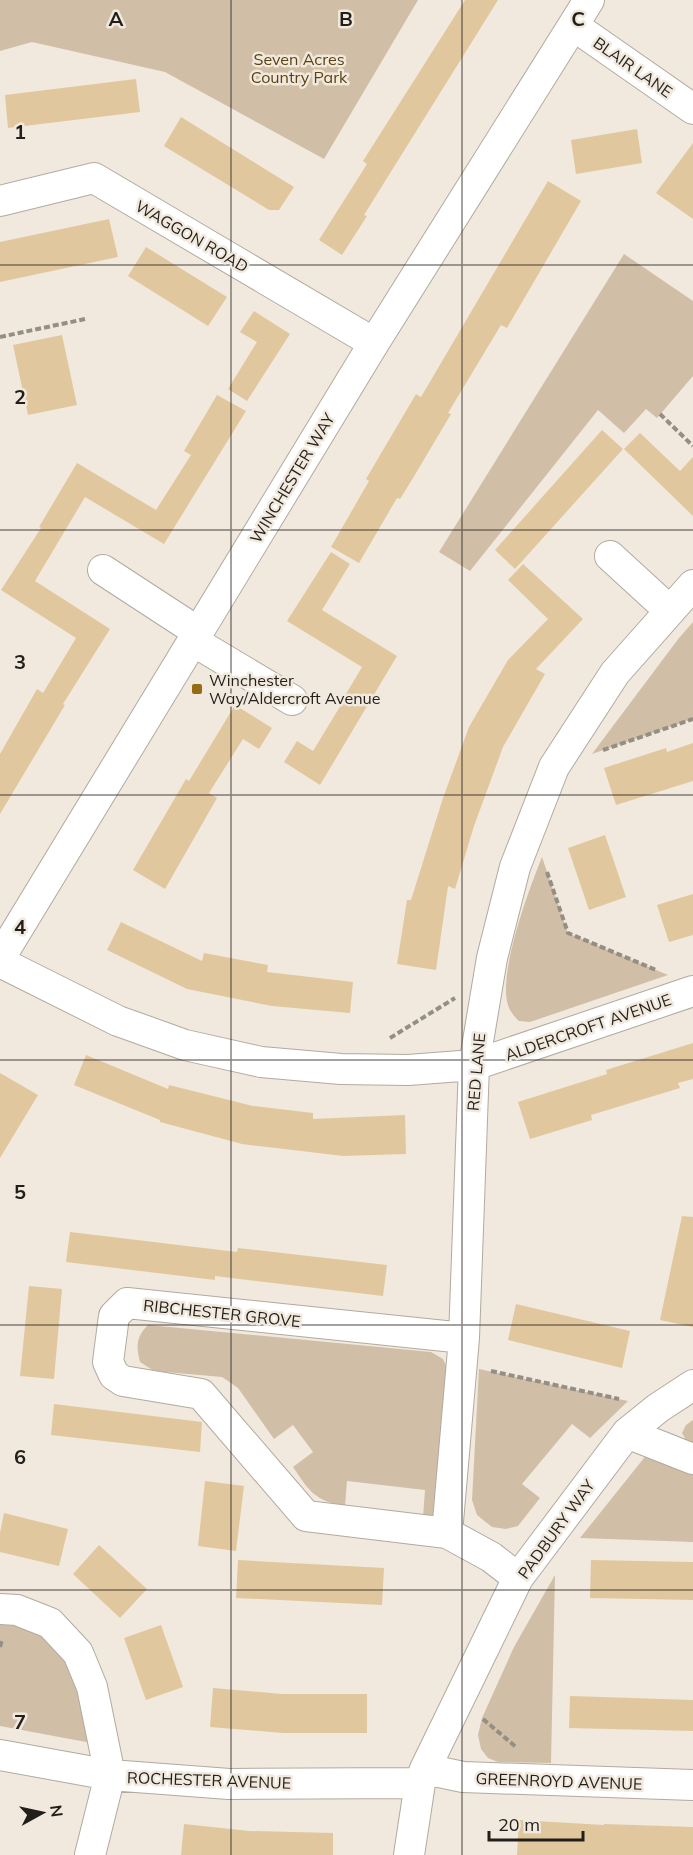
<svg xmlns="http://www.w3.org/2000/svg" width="693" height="1855" viewBox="0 0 693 1855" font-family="Mulish,sans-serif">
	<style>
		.green { fill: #d0bfa6 }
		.building { fill: #e1c79e }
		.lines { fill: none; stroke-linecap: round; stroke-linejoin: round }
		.minor-casing { stroke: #b2aa9f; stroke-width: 32 }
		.path { stroke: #948e85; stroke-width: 4; stroke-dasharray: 6 3; stroke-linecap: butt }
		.minor { stroke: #fff; stroke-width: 30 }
		.grid { fill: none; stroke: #221f1b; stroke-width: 1.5; stroke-opacity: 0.55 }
		.poi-dot { fill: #956b16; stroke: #f1e9dd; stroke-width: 2 }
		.labels { text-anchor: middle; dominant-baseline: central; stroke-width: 5; stroke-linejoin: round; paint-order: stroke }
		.park-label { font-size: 16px; fill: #5c4210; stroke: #f1e9dd }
		.street-label { font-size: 16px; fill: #221f1b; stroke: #f1e9dd }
		.poi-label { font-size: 16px; fill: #221f1b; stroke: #f1e9dd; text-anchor: start }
		.grid-label { font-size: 20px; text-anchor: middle; font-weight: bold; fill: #221f1b; stroke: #f1e9dd; stroke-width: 5; stroke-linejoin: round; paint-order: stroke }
	</style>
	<rect width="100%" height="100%" fill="#f1e9dd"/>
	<path class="green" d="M 0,0 L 418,0 L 324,159 L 165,72 L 32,42 L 0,51 Z
		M 624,254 L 693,301 L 693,376 L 657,418 L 646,409 L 624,433 L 598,410 L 470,571 L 439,552 Z
		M 693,622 L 693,719 L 592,754 L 679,638 Z
		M 542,857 L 568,933 L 668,975 L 530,1022 L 519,1021 C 516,1018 512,1014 510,1010 C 494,981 530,887 542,857 Z
		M 148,1325 L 431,1352 L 443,1359 L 449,1372 L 436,1513 L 431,1517 L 423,1517 L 425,1490 L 347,1481 L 345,1506 C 315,1501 309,1491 293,1467 L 313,1452 L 293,1425 L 274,1439 L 238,1388 L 222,1377 L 154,1371 L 140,1362 C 136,1346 136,1337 148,1325 Z
		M 479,1369 L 628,1401 L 590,1438 L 572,1424 L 522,1484 L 540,1498 L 518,1526 L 506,1529 L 492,1527 L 477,1515 L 472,1500 Z
		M 693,1420 L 693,1445 L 686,1440 L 682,1433 L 686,1425 Z
		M 648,1453 L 693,1470 L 693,1542 L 580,1538 Z
		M 555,1575 L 551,1763 L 498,1762 L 488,1758 L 481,1749 L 478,1735 L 482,1718 L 514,1647 Z
		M 0,1618 L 48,1635 L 71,1660 L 97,1744 L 0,1726 Z"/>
	<path class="building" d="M 465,0 L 498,0 L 364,215 L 367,216 L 342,255 L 319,240 L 367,164 L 363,161 Z
		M 136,79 L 140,112 L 8,128 L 5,95 Z
		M 181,117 L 294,187 L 279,210 L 269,210 L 164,146 Z
		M 637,129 L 642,163 L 576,174 L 571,140 Z
		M 693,143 L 693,219 L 656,193 Z
		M 548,181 L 581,201 L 507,328 L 501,325 L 448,413 L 451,414 L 413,478 L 400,499 L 397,498 L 359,563 L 331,547 L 369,481 L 366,479 L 416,394 L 421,397 Z
		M 109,219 L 118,257 L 0,282 L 0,242 Z
		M 146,247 L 227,297 L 208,326 L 128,276 Z
		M 254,311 L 290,334 L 247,401 L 228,389 L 257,342 L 240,332 Z
		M 62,335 L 77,405 L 28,415 L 13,345 Z
		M 217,395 L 246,411 L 164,544 L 85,497 L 35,581 L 110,629 L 63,704 L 65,705 L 0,814 L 0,754 L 37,689 L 43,693 L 76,638 L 1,590 L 41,528 L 39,527 L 77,463 L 156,510 L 191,455 L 184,451 Z
		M 602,430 L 623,449 L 515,569 L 495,550 Z
		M 640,433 L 680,471 L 693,457 L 693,516 L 624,449 Z
		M 331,552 L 350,564 L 322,610 L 397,656 L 320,785 L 284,762 L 297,741 L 313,751 L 344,700 L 343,699 L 362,667 L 287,621 Z
		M 523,564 L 583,619 L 536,669 L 545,674 L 503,747 L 474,826 L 455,889 L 448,886 L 436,970 L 397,964 L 407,900 L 411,900 L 443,798 L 469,727 L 508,660 L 548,619 L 508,580 Z
		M 235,705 L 272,728 L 259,749 L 243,739 L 209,793 L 217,798 L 165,889 L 133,870 L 186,779 L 189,781 Z
		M 693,743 L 693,781 L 616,805 L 604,768 L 666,748 L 667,752 Z
		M 605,835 L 626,897 L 589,910 L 568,848 Z
		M 693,894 L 693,935 L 669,942 L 657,905 Z
		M 121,922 L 202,961 L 204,953 L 268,965 L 267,972 L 353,982 L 350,1013 L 272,1006 L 187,989 L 107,950 Z
		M 693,1043 L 693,1079 L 678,1083 L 680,1088 L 591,1115 L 592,1120 L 530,1139 L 518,1102 L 607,1074 L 606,1070 Z
		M 86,1055 L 168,1089 L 169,1085 L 253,1106 L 313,1113 L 313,1119 L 405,1115 L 406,1154 L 343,1156 L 276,1148 L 242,1144 L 160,1122 L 160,1120 L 74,1085 Z
		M 0,1073 L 38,1095 L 0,1158 Z
		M 682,1216 L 693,1217 L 693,1327 L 660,1320 Z
		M 70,1232 L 237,1252 L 238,1248 L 387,1265 L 383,1296 L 215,1276 L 215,1280 L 66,1262 Z
		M 29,1286 L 62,1289 L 54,1379 L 20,1376 Z
		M 516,1304 L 630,1331 L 622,1368 L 508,1340 Z
		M 54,1404 L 202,1422 L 200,1452 L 51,1435 Z
		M 205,1481 L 244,1486 L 236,1551 L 198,1546 Z
		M 4,1513 L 68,1529 L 59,1566 L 0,1552 L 0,1533 Z
		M 99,1545 L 147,1589 L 120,1618 L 73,1574 Z
		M 238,1560 L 384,1568 L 382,1605 L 236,1598 Z
		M 591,1560 L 693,1562 L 693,1600 L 590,1598 Z
		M 161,1625 L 183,1687 L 146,1700 L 124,1638 Z
		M 213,1688 L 282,1694 L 367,1694 L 367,1733 L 283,1733 L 210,1727 Z
		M 570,1696 L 693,1700 L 693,1731 L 569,1728 Z
		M 519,1820 L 604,1825 L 604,1824 L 693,1827 L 693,1855 L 517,1855 Z
		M 184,1824 L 249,1831 L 333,1833 L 333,1855 L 181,1855 Z"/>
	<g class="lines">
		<defs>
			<path id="minor" d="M 574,26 L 693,109
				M 0,201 L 94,178 L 374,343
				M 610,556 L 670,611
				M 103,570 L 198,632
				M 193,641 L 292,700
				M 0,958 L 374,343 L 589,0
				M 0,962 L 118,1021 L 185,1045 L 261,1062 L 341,1069 L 408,1070 L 474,1065 L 693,991
				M 627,1433 L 693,1459
				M 447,1533 L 306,1516 L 201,1394 L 123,1381 L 114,1375 L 108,1362 L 114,1316 L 127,1303 L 464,1338
				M 518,1578 L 491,1557 L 447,1533 L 464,1338 L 474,1065 L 492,958 L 515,867 L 554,767 L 615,673 L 693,585
				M 0,1609 L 17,1610 L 50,1623 L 78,1653 L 92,1687 L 110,1775 L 90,1855
				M 0,1755 L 110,1775 L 229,1784 L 420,1783
				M 425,1769 L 463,1777 L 693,1785
				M 409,1855 L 420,1783 L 425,1769 L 518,1578 L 627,1433 L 658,1408 L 693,1385"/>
		</defs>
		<use href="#minor" class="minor-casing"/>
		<path class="path" d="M 0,337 L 85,319
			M 660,414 L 693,446
			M 603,750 L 693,719
			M 547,872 L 568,933 L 656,970
			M 390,1038 L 455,998
			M 491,1371 L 619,1399
			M 0,1647 L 2,1639
			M 483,1719 L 516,1747"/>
		<use href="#minor" class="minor"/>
	</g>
	<path class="grid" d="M 231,0 L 231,1855M 462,0 L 462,1855M 0,265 L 693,265M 0,530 L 693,530M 0,795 L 693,795M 0,1060 L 693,1060M 0,1325 L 693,1325M 0,1590 L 693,1590"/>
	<rect class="poi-dot" x="191" y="683" width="12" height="12" rx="3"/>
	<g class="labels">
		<g class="park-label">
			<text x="299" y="59">Seven Acres<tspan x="299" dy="18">Country Park</tspan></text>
		</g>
		<g class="street-label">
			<text transform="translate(633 67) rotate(35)">BLAIR LANE</text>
			<text transform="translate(192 236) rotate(30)">WAGGON ROAD</text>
			<text transform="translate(292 478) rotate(-59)">WINCHESTER WAY</text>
			<text transform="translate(588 1027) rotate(-19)">ALDERCROFT AVENUE</text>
			<text transform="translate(476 1072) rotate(-85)">RED LANE</text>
			<text transform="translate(222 1313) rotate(6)">RIBCHESTER GROVE</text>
			<text transform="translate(556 1529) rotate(-54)">PADBURY WAY</text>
			<text transform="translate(209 1780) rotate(2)">ROCHESTER AVENUE</text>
			<text transform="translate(559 1781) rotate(2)">GREENROYD AVENUE</text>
		</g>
		<g class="poi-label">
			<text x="209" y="680">Winchester<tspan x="209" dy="18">Way/Aldercroft Avenue</tspan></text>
		</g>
	</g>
	<g class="grid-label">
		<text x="116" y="26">A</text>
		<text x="346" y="26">B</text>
		<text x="578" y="26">C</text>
		<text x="20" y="139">1</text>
		<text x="20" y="404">2</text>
		<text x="20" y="669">3</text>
		<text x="20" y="934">4</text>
		<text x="20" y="1199">5</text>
		<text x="20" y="1464">6</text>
		<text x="20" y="1729">7</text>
	</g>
	<g transform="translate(42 1813) rotate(82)" stroke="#f1e9dd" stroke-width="4.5" paint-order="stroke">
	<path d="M0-4.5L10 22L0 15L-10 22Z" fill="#221f1b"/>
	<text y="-9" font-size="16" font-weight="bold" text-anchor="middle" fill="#221f1b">N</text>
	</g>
	<path d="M489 1831v9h94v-9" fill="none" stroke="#221f1b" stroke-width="3"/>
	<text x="498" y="1831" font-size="18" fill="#221f1b" stroke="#f1e9dd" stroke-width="4.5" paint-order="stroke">20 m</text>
</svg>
